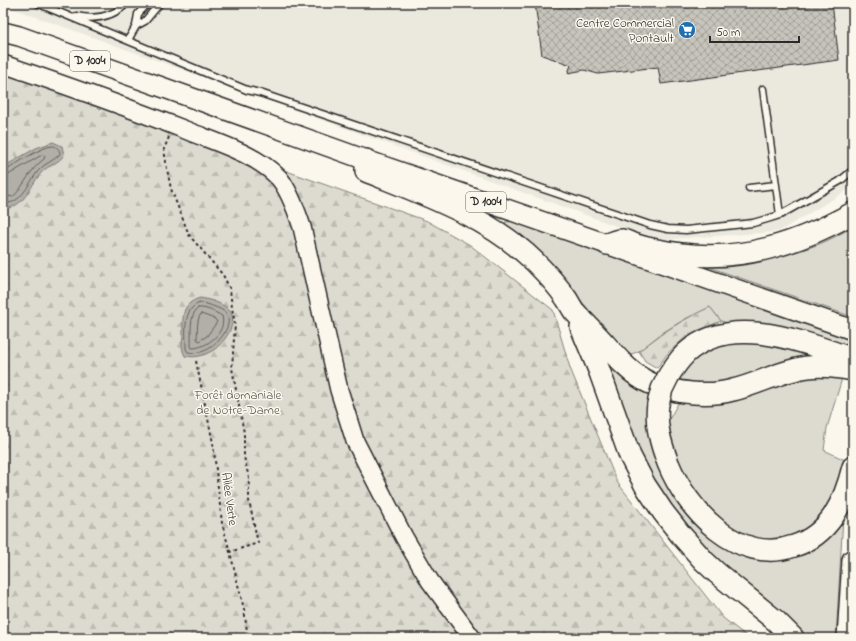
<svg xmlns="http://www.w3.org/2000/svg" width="856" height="641" viewBox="0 0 856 641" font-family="'Indie Flower',sans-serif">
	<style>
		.built { fill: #ebe8de }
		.green { fill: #dddad0; stroke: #84827e }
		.forest { fill: url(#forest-firs); stroke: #84827e }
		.water { fill: #b1afa7; stroke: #7b7a75 }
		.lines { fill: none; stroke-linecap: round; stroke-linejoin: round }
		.shore { stroke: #61605d; stroke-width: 1 }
		.building { fill: url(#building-cross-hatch); stroke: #2b2b2b }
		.lane-casing { stroke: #2b2b2b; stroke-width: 9 }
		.secondary-casing { stroke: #2b2b2b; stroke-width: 20 }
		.primary-casing { stroke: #2b2b2b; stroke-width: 22 }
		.highway-casing { stroke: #2b2b2b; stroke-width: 24 }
		.path { stroke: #2b2b2b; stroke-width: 2; stroke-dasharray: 3 3; stroke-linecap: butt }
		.lane { stroke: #fbf7ec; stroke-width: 6 }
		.secondary { stroke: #fbf7ec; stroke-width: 17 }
		.primary { stroke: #fbf7ec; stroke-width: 19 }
		.highway { stroke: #fbf7ec; stroke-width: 21 }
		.highway-bridge-casing { stroke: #2b2b2b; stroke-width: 24; stroke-linecap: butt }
		.highway-bridge { stroke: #fbf7ec; stroke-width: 21 }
		.labels { text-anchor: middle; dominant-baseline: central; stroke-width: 3; stroke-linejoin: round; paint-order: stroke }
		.shield { fill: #fbf7ec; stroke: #696865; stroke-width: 1 }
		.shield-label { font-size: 12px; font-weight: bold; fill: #2b2b2b }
		.poi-label { font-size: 13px; fill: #2b2b2b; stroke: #fbf7ec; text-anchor: end }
		.park-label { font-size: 13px; fill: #585754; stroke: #fbf7ec }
		.street-label { font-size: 13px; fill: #2b2b2b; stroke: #fbf7ec }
	</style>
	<defs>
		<pattern id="forest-firs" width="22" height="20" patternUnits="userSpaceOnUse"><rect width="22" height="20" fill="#dddad0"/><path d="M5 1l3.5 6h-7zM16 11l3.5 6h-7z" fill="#bebbb3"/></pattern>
		<pattern id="building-cross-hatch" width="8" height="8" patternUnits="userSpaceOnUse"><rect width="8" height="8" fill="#c7c4bc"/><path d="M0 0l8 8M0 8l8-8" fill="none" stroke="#a29f99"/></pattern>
	</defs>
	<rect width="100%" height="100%" fill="#fbf7ec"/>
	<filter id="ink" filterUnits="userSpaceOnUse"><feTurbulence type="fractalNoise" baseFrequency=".025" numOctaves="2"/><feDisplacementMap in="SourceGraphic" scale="8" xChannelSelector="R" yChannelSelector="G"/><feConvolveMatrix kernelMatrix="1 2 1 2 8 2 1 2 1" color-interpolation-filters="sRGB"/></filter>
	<g filter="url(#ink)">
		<path class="built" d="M 3,3 L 853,3 L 853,187 L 778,232 L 655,240 L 3,5 Z"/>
		<path class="green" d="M 517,221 L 853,337 L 853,351 L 731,324 L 721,321 L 710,307 L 685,319 L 662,333 L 639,351 L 625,357 L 576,294 L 545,261 L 508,231 L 505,222 Z
			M 853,226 L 853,317 L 703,265 C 756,260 808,257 853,226 Z
			M 733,337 L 853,362 L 719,386 L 679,384 L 675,377 L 691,358 Z
			M 614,367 L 650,388 L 657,453 L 747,554 L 843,516 L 836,638 L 801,638 L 736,580 L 673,516 L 629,435 L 610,373 Z
			M 843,375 L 827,428 L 824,450 L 847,461 L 833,503 L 811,531 L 779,541 L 744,537 L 717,522 L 692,490 L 676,462 L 668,421 L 680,400 L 799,376 Z"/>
		<path class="forest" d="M 3,70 L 427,221 L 470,245 L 553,310 L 570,368 L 617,482 L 723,618 L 749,638 L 3,638 Z
			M 710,307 L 721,321 L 689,334 L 668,353 L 657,368 L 645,361 L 639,351 C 663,332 682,320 710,307 Z"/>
		<path class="water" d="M 53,142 L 62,146 L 64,155 C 59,163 49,165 42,172 C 31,184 26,204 9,208 L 3,202 L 3,167 L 36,148 Z
			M 200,298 C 208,299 223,303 229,310 C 240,322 223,345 212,351 C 203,356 195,358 185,356 C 181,349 182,343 183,335 C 183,318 180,304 200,298 Z"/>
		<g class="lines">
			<path class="shore" d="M 3,171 L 7,170 C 17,163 41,147 52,146 C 57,146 60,150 60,154 C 54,161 45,163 39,170 C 30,180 24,199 10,203 L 6,201 L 3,200
				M 3,176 L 8,175 L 40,156 L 43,155 L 45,156 L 44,159 C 30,169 25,185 13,197 L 3,195
				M 200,303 C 206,303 210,305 215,307 C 218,308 223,310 226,313 C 234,323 220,342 211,347 C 205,352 195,354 188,352 L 186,349 C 186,333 182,308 200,303 Z
				M 198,308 C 206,307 215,312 222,316 C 227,332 207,348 192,348 L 191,346 C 192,335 188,316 198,308 Z
				M 201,314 L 215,319 L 217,322 L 207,336 L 199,341 L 197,339 C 198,330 196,320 201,314 Z"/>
		</g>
		<path class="building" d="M 535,3 L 832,3 L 839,60 L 661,84 L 658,67 L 598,74 L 584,70 L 568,73 L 571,65 L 542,55 Z"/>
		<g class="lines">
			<defs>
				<path id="lane" d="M 37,3 L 247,90 L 260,93 L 650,225 L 668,229 L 686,230 L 725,226 L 753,223 L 767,219 L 780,215 L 840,181 L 853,170
					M 76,16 C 95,20 113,17 127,3
					M 136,26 L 145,21 L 160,3
					M 128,40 L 136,26 L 138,14 L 148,3
					M 763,89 L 780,215
					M 749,188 L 776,185"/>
				<path id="secondary" d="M 3,64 C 65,85 127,107 188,131 C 218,143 256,154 279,178 C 289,190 297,212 302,227 L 339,390 L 355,441 L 404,537 L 430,581 L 472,638"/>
				<path id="primary" d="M 3,32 L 19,36 L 366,160 L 853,330"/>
				<path id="highway" d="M 366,160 L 366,171 C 423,194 489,217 535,262 C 546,273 557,285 566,298 C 569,302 571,307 574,311 C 584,322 595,333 605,344 C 618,359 632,375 650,383 C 673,393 709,397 733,390 C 759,384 782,370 808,367 C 823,365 838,367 853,370
					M 607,244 C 611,243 618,239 622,240 C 626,240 631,244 636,245 C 651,250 666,252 681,254 C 743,262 799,243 853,213
					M 581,327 L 599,370 L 630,456 L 645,485 L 663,512 L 681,535 L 704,561 L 717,573 L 776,621 L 793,638
					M 669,375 C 674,367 679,360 686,353 C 731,312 803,342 853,359
					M 658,404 C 655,425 661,444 668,463 C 687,510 738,566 794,546 C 810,541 824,530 834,515 C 843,501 849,483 853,467
					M 848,638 L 853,560"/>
			</defs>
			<use href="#lane" class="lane-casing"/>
			<use href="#secondary" class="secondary-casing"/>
			<use href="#primary" class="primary-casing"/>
			<use href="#highway" class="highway-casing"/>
			<path class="path" d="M 169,137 L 164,149 L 167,169 L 171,189 L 189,235 L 223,275 L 230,289 L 232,308 L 235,324 L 232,368 L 244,433 L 244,457 L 249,478 L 249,501 L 258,543 L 230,552
				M 196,361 L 213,443 L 222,523 L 230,552 L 244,609 L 248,638"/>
			<use href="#lane" class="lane"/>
			<use href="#secondary" class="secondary"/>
			<use href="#primary" class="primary"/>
			<use href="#highway" class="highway"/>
			<defs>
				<path id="highway-bridge" d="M 658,404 L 662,389 L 669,375"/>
			</defs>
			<use href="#highway-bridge" class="highway-bridge-casing"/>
			<use href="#highway-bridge" class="highway-bridge"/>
		</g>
	</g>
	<defs>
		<symbol id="supermarket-disc" viewBox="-11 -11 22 22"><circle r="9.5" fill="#1f6fb2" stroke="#fbf7ec"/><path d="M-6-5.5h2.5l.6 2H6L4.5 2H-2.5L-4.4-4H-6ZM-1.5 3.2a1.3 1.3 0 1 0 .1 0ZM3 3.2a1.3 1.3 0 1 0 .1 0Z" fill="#fff"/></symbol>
	</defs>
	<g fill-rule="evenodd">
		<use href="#supermarket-disc" x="677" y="20" width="20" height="20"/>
	</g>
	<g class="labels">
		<g class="shield">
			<rect x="70" y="51" width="40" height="20" rx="3"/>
			<rect x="466" y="192" width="40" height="20" rx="3"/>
		</g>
		<g class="shield-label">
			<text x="90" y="61">D 1004</text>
			<text x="486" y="202">D 1004</text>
		</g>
		<g class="poi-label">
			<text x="674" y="23">Centre Commercial<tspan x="674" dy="15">Pontault</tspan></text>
		</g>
		<g class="park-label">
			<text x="238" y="395">Forêt domaniale<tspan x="238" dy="15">de Notre-Dame</tspan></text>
		</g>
		<g class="street-label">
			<text transform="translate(229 499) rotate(82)">Allée Verte</text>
		</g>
	</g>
	<rect width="856" height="641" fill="none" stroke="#fbf7ec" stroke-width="16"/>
	<rect x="8" y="8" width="840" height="625" fill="none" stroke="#2b2b2b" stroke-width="1.5" filter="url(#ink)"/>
	<path d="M710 36v6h89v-6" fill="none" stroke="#2b2b2b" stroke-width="2"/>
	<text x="716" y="36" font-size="12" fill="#2b2b2b" stroke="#fbf7ec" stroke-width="3" paint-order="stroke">50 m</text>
</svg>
